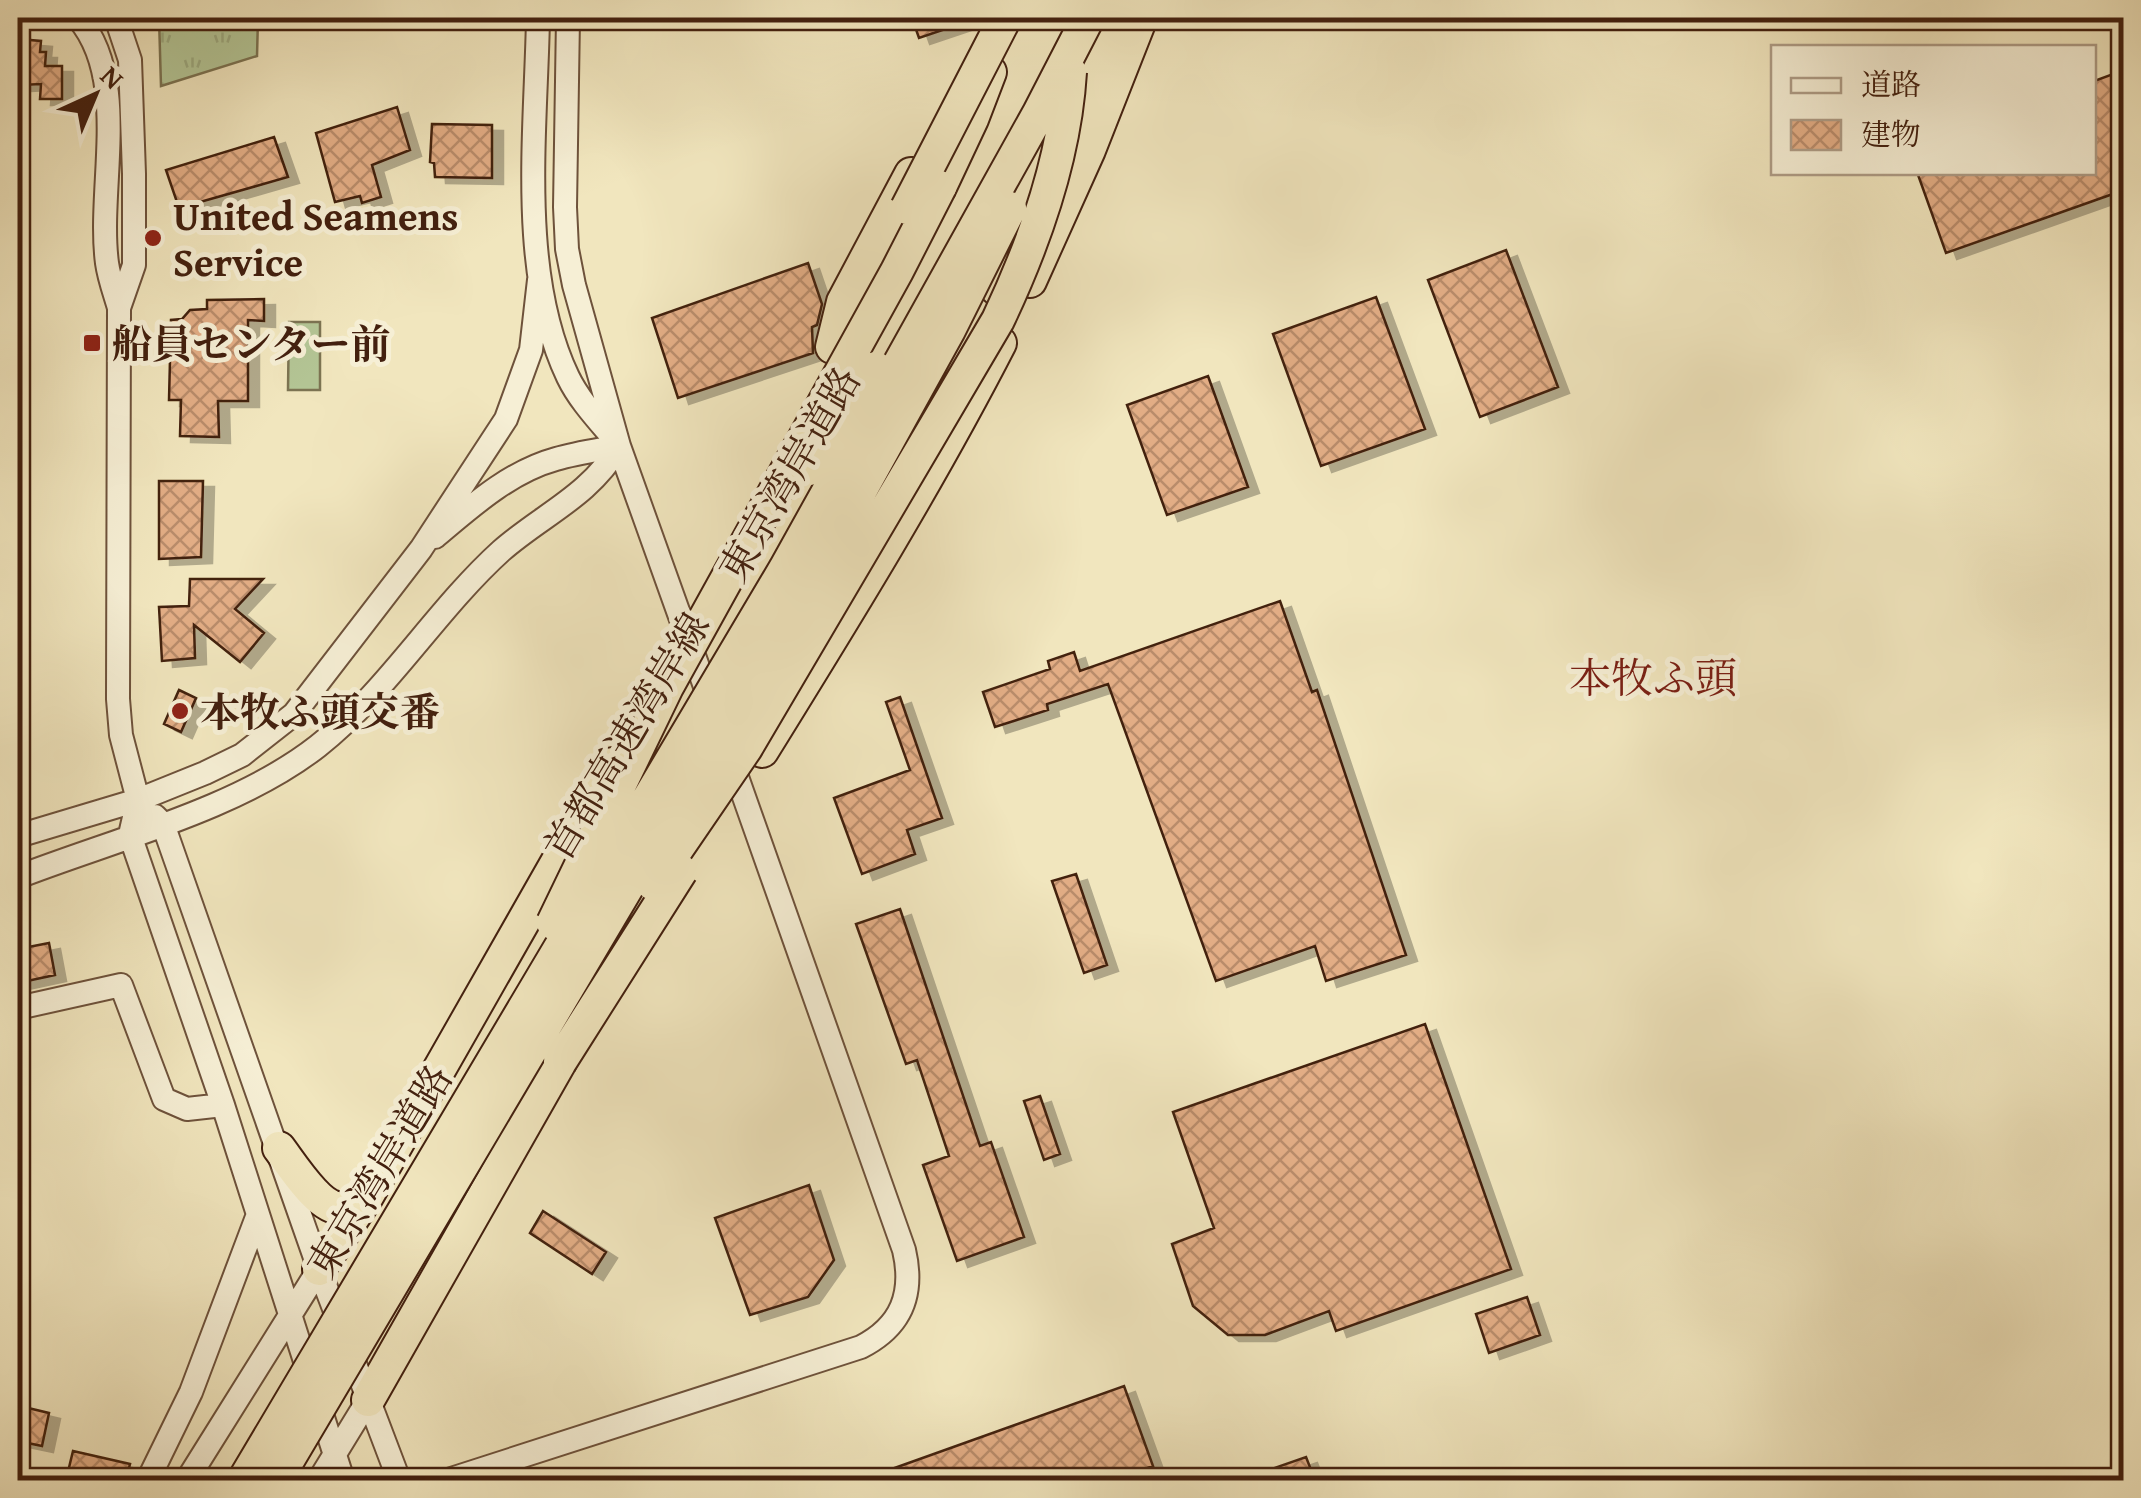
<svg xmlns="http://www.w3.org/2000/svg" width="2141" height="1498" viewBox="0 0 2141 1498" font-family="'Gentium Book Plus','Noto Serif JP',serif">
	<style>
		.park { fill: url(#park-tufts); stroke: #7c7352; stroke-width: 2.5 }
		.pitch { fill: #b4c696; stroke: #7c7352; stroke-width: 2.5 }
		.building { fill: url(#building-cross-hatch); stroke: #43200f; stroke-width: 2.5; filter: url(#shadow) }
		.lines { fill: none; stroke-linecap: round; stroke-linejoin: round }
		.minor-casing { stroke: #6e523b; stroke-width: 26 }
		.highway-casing { stroke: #43200f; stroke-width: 36 }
		.minor { stroke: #f6efd5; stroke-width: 22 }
		.highway { stroke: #f1e6be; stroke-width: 32 }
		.highway-bridge-casing { stroke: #43200f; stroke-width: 36; stroke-linecap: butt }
		.highway-bridge { stroke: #f1e6be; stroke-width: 32 }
		.poi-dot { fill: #8f2418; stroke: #f6efd5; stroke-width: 4 }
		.labels { text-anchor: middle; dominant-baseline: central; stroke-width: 10; stroke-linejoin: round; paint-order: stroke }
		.poi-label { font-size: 40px; font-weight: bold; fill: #43200f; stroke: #f6efd5; text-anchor: start }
		.street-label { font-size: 40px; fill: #43200f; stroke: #f6efd5 }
		.neighbourhood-label { font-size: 42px; fill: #7a1f14; stroke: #f6efd5 }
	</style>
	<defs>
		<pattern id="park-tufts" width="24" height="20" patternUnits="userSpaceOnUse" patternTransform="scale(2.5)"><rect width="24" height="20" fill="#b4c696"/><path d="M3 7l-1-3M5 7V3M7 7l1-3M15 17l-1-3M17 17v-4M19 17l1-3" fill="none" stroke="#9caa80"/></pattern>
		<pattern id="building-cross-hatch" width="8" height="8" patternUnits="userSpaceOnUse" patternTransform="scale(2.5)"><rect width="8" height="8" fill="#e2ad85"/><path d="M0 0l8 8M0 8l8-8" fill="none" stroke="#b98c6b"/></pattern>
		<filter id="shadow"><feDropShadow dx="11" dy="6" stdDeviation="0" flood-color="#0004"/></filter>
	</defs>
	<rect width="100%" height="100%" fill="#f1e6be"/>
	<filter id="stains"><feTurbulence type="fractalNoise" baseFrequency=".002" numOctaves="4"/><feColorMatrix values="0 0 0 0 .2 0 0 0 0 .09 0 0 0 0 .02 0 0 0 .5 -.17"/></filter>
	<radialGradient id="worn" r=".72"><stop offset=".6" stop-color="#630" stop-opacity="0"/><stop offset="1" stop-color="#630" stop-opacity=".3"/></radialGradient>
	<path class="park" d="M 159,18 L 258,18 L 257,56 L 161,86 Z"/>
	<path class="pitch" d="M 289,322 L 320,322 L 320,390 L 288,390 Z"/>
	<path class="building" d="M 912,18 L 972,18 L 972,20 L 919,38 Z
		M 18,39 L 41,41 L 40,52 L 46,52 L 45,66 L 62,66 L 62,99 L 40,99 L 41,84 L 20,85 Z
		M 2124,70 L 2124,190 L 1946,253 L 1917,172 L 2094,172 L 2094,81 Z
		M 397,107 L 410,150 L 372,165 L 381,197 L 362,203 L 360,196 L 335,202 L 316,133 Z
		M 432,124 L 492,125 L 492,178 L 435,177 L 434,163 L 430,162 Z
		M 274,137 L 288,177 L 179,208 L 166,170 Z
		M 1506,250 L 1558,387 L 1480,417 L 1428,280 Z
		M 808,263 L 822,304 L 817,325 L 812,327 L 813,353 L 678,398 L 652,318 Z
		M 1376,297 L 1425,429 L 1321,466 L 1273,334 Z
		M 264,299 L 264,321 L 248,320 L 248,401 L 218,401 L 219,437 L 180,436 L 181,400 L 169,400 L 171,320 L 182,319 L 190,310 L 207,309 L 207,300 Z
		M 1208,376 L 1248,487 L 1167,515 L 1127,405 Z
		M 159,481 L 203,481 L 201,557 L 159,559 Z
		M 190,579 L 263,579 L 235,609 L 264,633 L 240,662 L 194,625 L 195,658 L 162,661 L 159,607 L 189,606 Z
		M 1280,601 L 1312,692 L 1317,690 L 1406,955 L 1326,981 L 1315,946 L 1216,981 L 1108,684 L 1047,704 L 1048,710 L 995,727 L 983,692 L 1050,669 L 1048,661 L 1074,652 L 1080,671 Z
		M 179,690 L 196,698 L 181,732 L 164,724 Z
		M 900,697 L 942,818 L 907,830 L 915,854 L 862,874 L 834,798 L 910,770 L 886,702 Z
		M 1076,874 L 1107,965 L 1084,973 L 1052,881 Z
		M 900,909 L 980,1146 L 991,1142 L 1024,1237 L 957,1261 L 923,1165 L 949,1156 L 917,1060 L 906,1064 L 856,924 Z
		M 49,943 L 55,975 L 18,983 L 18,949 Z
		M 1425,1024 L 1511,1269 L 1336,1331 L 1329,1311 L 1265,1335 L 1228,1335 L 1193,1306 L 1172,1244 L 1214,1228 L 1173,1112 Z
		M 1040,1096 L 1060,1154 L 1044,1160 L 1024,1101 Z
		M 809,1185 L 834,1260 L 808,1297 L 750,1315 L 715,1218 Z
		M 543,1211 L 606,1252 L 592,1274 L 530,1233 Z
		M 1527,1297 L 1540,1335 L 1489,1353 L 1476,1314 Z
		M 1124,1386 L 1153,1466 L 1113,1480 L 861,1480 Z
		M 24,1407 L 49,1413 L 42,1446 L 18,1441 Z
		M 73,1451 L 130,1464 L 126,1480 L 66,1480 Z
		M 1306,1457 L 1315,1480 L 1247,1480 L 1246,1478 Z"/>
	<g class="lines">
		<defs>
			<path id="minor" d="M 78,18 C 131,80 97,187 107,263 C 109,278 115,294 119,308 L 118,699 L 121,735 L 138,800 L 130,835 L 223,1105 L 343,1480
				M 116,18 L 130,60 L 134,174 L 134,265 L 119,308
				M 538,18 C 536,131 518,273 568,377 C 579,400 598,420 614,439
				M 568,18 L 565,207 L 567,249 L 574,285 L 619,446 L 712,706
				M 435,537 C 472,506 509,472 556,459 C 576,453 598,450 619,446
				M 155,816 L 163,824 L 319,1269 L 399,1480
				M 18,836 L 138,800 L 205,773 L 242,755 L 294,714 L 421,549 L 506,419 L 531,350 L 539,280
				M 18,877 C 113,840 238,809 318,746 C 388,691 435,611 501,551 C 543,514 589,497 619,446
				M 18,1008 L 121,985 L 164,1099 L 187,1109 L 223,1105
				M 148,1480 L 191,1392 L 257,1217
				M 187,1480 L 319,1269
				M 319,1480 L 368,1400
				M 448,1480 L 861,1347 C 902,1326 914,1293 904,1250 L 731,760"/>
			<path id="highway" d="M 1067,122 L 1116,18
				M 940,187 L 972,119 L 990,72
				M 1030,281 L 1089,150 L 1141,18
				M 832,347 L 843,302 L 911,174
				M 915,437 L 974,314
				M 762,751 C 845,617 928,483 1000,343
				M 279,1148 C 292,1165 320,1211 343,1208 C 350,1207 359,1200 366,1198
				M 319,1269 L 366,1198 L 613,764
				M 368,1400 L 560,1062"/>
		</defs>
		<use href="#minor" class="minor-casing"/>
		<use href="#highway" class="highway-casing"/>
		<use href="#minor" class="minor"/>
		<use href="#highway" class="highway"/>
		<defs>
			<path id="highway-bridge" d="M 907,208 L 1005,18
				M 809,469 L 876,368
				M 653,884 L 746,748 L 998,320 C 1035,242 1065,158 1070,72
				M 553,923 L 667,687 L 897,271 L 940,187
				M 560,1062 L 681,871
				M 244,1480 L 785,569 L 1039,113 L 1088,18
				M 276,1480 L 837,533 L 949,330 L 1010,208"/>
		</defs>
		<use href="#highway-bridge" class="highway-bridge-casing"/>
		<use href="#highway-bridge" class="highway-bridge"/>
	</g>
	<g class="poi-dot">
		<circle cx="153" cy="238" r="10"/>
		<rect x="82" y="333" width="20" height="20" rx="5"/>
		<circle cx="180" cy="711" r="10"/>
	</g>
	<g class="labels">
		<g class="poi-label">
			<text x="173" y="215">United Seamens<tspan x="173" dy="46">Service</tspan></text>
			<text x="112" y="343">船員センター前</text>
			<text x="200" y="711">本牧ふ頭交番</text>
		</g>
		<g class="street-label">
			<text transform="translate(789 474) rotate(-60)">東京湾岸道路</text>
			<text transform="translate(626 736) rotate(-59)">首都高速湾岸線</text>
			<text transform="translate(379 1171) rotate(-59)">東京湾岸道路</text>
		</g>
		<g class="neighbourhood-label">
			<text x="1653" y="677">本牧ふ頭</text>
		</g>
	</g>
	<rect width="2141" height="1498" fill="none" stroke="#f1e6be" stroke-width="60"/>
	<rect x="20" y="20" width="2101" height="1458" fill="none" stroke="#43200f" stroke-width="5"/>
	<rect x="30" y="30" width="2081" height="1438" fill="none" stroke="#43200f" stroke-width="2.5"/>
	<rect x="1771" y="45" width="325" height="130" fill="#f6efd5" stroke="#ae9c86" stroke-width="2.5"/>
	<rect x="1791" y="78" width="50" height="15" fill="#f6efd5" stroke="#ae9c86" stroke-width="2.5"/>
	<text x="1861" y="95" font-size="30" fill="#43200f">道路</text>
	<rect x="1791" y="120" width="50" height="30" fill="url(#building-cross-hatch)" stroke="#ae9c86" stroke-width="2.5"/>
	<text x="1861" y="145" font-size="30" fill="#43200f">建物</text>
	<g transform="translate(95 95) rotate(44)" stroke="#f6efd5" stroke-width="8" paint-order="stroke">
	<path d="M0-8L18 38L0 25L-18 38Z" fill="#43200f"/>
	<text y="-15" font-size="28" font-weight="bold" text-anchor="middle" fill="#43200f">N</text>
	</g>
	<rect width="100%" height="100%" filter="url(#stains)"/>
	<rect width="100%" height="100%" fill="url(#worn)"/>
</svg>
